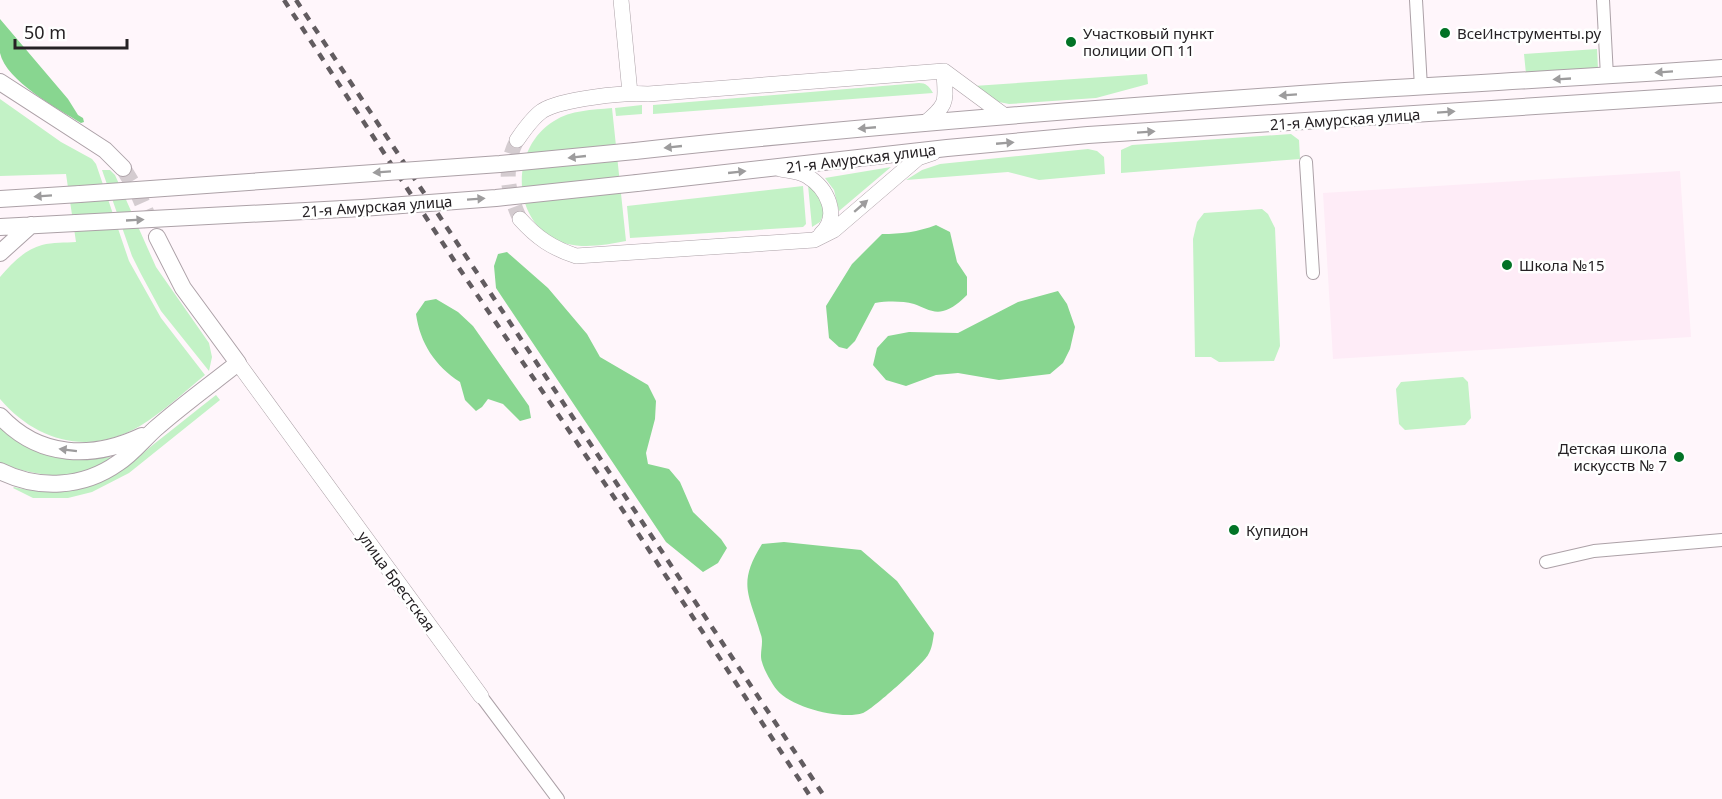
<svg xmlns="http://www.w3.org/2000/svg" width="1722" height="799" viewBox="0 0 1722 799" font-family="'Noto Sans',sans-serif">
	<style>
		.built { fill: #feecf7 }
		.green { fill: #c3f2c6 }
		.forest { fill: #88d690 }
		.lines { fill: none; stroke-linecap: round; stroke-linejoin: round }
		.tertiary-tunnel { stroke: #d4ccd0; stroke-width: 15; stroke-dasharray: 15 8; stroke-linecap: butt }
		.secondary-tunnel { stroke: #d4ccd0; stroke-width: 16; stroke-dasharray: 16 8; stroke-linecap: butt }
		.minor-casing { stroke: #aca1a7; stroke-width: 14 }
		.tertiary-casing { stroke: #aca1a7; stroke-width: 16 }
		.secondary-casing { stroke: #aca1a7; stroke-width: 18 }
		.minor { stroke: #fff; stroke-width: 12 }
		.tertiary { stroke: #fff; stroke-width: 15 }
		.secondary { stroke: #fff; stroke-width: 16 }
		.rail { stroke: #625c60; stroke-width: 4.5; stroke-dasharray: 8 8; stroke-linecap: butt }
		.secondary-bridge-casing { stroke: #aca1a7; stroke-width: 18; stroke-linecap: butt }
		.secondary-bridge { stroke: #fff; stroke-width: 16 }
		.oneway { fill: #9d9c9d }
		.poi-dot { fill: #027326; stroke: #fff; stroke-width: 2 }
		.labels { text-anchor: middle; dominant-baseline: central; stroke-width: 5; stroke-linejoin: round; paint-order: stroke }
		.poi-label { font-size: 15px; fill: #262225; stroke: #fff; text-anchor: start }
		.street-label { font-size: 15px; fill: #262225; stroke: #fff }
	</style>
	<rect width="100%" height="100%" fill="#fff6fb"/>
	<path class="built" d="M 1680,171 L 1691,337 L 1333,359 L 1323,193 Z"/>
	<path class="green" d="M 1597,49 L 1598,69 L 1526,74 L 1524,54 Z
		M 1147,74 L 1148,84 L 1096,98 L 1009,104 L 999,102 L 974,86 Z
		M 919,83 C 926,83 929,86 933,93 L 653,114 L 653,105 Z
		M 0,99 L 61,142 L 92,159 L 96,164 L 129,261 L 161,318 L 205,375 C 184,392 163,412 140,426 C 89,456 37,442 0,399 L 0,277 C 11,264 24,250 42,245 C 53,242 65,243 76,242 L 66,174 L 0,176 Z
		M 642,105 L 642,114 L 616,116 L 615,108 Z
		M 612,108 L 626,241 C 601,246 571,251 549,236 C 510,209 514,145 554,121 C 571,110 592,110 612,108 Z
		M 1291,134 L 1299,140 L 1300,159 L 1121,173 L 1121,150 L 1132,145 Z
		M 1088,149 L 1097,151 L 1104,157 L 1105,174 L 1039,180 L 1008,172 L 906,180 L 922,170 L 940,164 Z
		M 891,167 L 839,211 L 834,190 L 825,178 Z
		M 102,170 L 110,170 L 115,175 L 156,267 L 209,343 L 212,357 L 209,371 L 161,311 L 141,274 L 132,256 Z
		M 808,185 L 818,192 L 824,213 L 820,222 L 812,227 Z
		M 803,186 L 806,224 L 803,227 L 630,238 L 627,206 Z
		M 1262,209 L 1268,214 L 1275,228 L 1280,346 L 1274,361 L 1219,362 L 1211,357 L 1195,357 L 1193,239 L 1197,222 L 1204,213 Z
		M 1463,377 L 1468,382 L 1471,418 L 1465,425 L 1405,430 L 1399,424 L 1396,389 L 1401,382 Z
		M 216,395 L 220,400 L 129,473 L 92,492 L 68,498 L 33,498 L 13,488 L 14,487 C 39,493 68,494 92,485 C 116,476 135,460 154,444 C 175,428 195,411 216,395 Z
		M 0,425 L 95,458 L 111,457 C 81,485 35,476 0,463 Z"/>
	<path class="forest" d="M 0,19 L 68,99 L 78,115 L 83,118 L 84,122 L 81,123 C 58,109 6,81 0,53 C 0,43 0,30 0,19 Z
		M 936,225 L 950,232 L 957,262 L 967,277 L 967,295 C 961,301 952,309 943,311 C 933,314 923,307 914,304 C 902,301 888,301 875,303 L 855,341 L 847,349 L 839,347 L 829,338 L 826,306 L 852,264 L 882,234 C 901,234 918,232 936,225 Z
		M 507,252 L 548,288 L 587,334 L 600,357 L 648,385 L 656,401 L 655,419 L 646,453 L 648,464 L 669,469 L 680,482 L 693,512 L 721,539 L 727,548 L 718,563 L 703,572 L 666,542 L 496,288 L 494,266 L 498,254 Z
		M 1058,291 L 1067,304 L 1075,327 L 1070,349 L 1063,363 L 1050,374 L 999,380 L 958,373 L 936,375 L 906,386 L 886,380 L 873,365 L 877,348 L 888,336 L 909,332 L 958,333 L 1018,302 Z
		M 436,299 L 458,312 L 473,326 L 529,406 L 531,418 L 520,421 L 503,404 L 488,399 L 482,407 L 476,411 L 465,400 L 460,382 C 435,366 420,343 416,314 L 425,301 Z
		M 784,542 L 861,550 L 897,581 L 934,633 C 933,640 932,649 928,655 C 923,664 871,711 863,713 C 842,720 792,708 777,690 C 772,684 764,670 762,662 C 759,654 764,643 761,635 C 749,594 737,584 762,544 Z"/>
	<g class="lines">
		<path class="tertiary-tunnel" d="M 517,140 C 503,168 507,191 520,219"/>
		<path class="secondary-tunnel" d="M 123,168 L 137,191 L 157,237"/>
		<defs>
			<path id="minor" d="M 1416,0 L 1421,87
				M 1603,0 L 1607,76
				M 1306,162 L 1313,273
				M 1546,562 L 1594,551 L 1722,540
				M 481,696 L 558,799"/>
			<path id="tertiary" d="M 621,0 L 630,93
				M 925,123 C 950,103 945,100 944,71
				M 517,140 C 524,130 532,118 542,111 C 561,99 625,92 648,94 L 944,71 L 1005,116
				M 780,169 C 789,171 799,171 807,176 C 827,188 841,216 821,234
				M 520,219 C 537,238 552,248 576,256 L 814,240 L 834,230 L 918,158 L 933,153
				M 238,363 L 481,696"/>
			<path id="secondary" d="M 0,82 L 105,150 L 123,168
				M 635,151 C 871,125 1108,107 1345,91 C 1470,83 1596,77 1722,68
				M 637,183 L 947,148 L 1088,135 L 1722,94
				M 0,199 L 80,194
				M 0,227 L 76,223
				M 0,253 L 31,225
				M 0,416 C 40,459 93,459 142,436
				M 0,471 C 38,490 83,488 118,463 C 132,454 142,441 155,429 C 181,406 210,385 238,363 L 183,288 L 157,237"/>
		</defs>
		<use href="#minor" class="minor-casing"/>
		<use href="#tertiary" class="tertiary-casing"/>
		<use href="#secondary" class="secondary-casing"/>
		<use href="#minor" class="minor"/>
		<use href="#tertiary" class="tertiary"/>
		<use href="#secondary" class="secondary"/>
		<path class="rail" d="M 284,0 L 461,271 L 624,512 L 812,799
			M 296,0 L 826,799"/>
		<defs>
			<path id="secondary-bridge" d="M 80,194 L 500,164 L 635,151
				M 76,223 L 362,208 L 496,198 L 637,183"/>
		</defs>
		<use href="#secondary-bridge" class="secondary-bridge-casing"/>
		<use href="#secondary-bridge" class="secondary-bridge"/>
	</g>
	<defs><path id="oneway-solid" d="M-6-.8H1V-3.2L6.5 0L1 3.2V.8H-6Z" transform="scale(1.5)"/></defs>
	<g class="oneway">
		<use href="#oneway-solid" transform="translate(1664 72) rotate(176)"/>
		<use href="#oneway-solid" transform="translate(1562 79) rotate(177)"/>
		<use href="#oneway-solid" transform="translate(1288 95) rotate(176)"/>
		<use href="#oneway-solid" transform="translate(1446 112) rotate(-4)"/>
		<use href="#oneway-solid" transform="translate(867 128) rotate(175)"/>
		<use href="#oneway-solid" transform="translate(1146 132) rotate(-4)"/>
		<use href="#oneway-solid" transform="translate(1005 143) rotate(-5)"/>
		<use href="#oneway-solid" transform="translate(673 147) rotate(174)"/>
		<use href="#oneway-solid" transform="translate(577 157) rotate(174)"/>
		<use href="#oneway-solid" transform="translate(382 172) rotate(176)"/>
		<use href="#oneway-solid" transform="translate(737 172) rotate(-6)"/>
		<use href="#oneway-solid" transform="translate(43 196) rotate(176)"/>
		<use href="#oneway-solid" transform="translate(476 199) rotate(-4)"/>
		<use href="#oneway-solid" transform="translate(861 206) rotate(-41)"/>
		<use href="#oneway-solid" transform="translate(135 220) rotate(-3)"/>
		<use href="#oneway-solid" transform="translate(68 450) rotate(-173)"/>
	</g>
	<g class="poi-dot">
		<circle cx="1445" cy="33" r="6"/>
		<circle cx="1071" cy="42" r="6"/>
		<circle cx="1507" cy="265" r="6"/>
		<circle cx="1679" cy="457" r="6"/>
		<circle cx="1234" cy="530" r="6"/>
	</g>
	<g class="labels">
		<g class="poi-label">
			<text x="1083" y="33">Участковый пункт<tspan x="1083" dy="17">полиции ОП 11</tspan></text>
			<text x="1457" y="33">ВсеИнструменты.ру</text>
			<text x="1519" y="265">Школа №15</text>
			<text x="1667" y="448" text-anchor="end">Детская школа<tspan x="1667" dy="17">искусств № 7</tspan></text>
			<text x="1246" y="530">Купидон</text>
		</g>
		<g class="street-label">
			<text transform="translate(1345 119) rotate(-4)">21-я Амурская улица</text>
			<text transform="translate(861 158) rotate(-7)">21-я Амурская улица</text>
			<text transform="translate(377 206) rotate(-4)">21-я Амурская улица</text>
			<text transform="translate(397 581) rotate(54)">улица Брестская</text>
		</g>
	</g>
	<path d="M15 39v9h112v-9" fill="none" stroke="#262225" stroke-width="3"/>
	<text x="24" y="39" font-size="18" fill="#262225" stroke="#ffffff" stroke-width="4.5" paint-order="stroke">50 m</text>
</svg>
